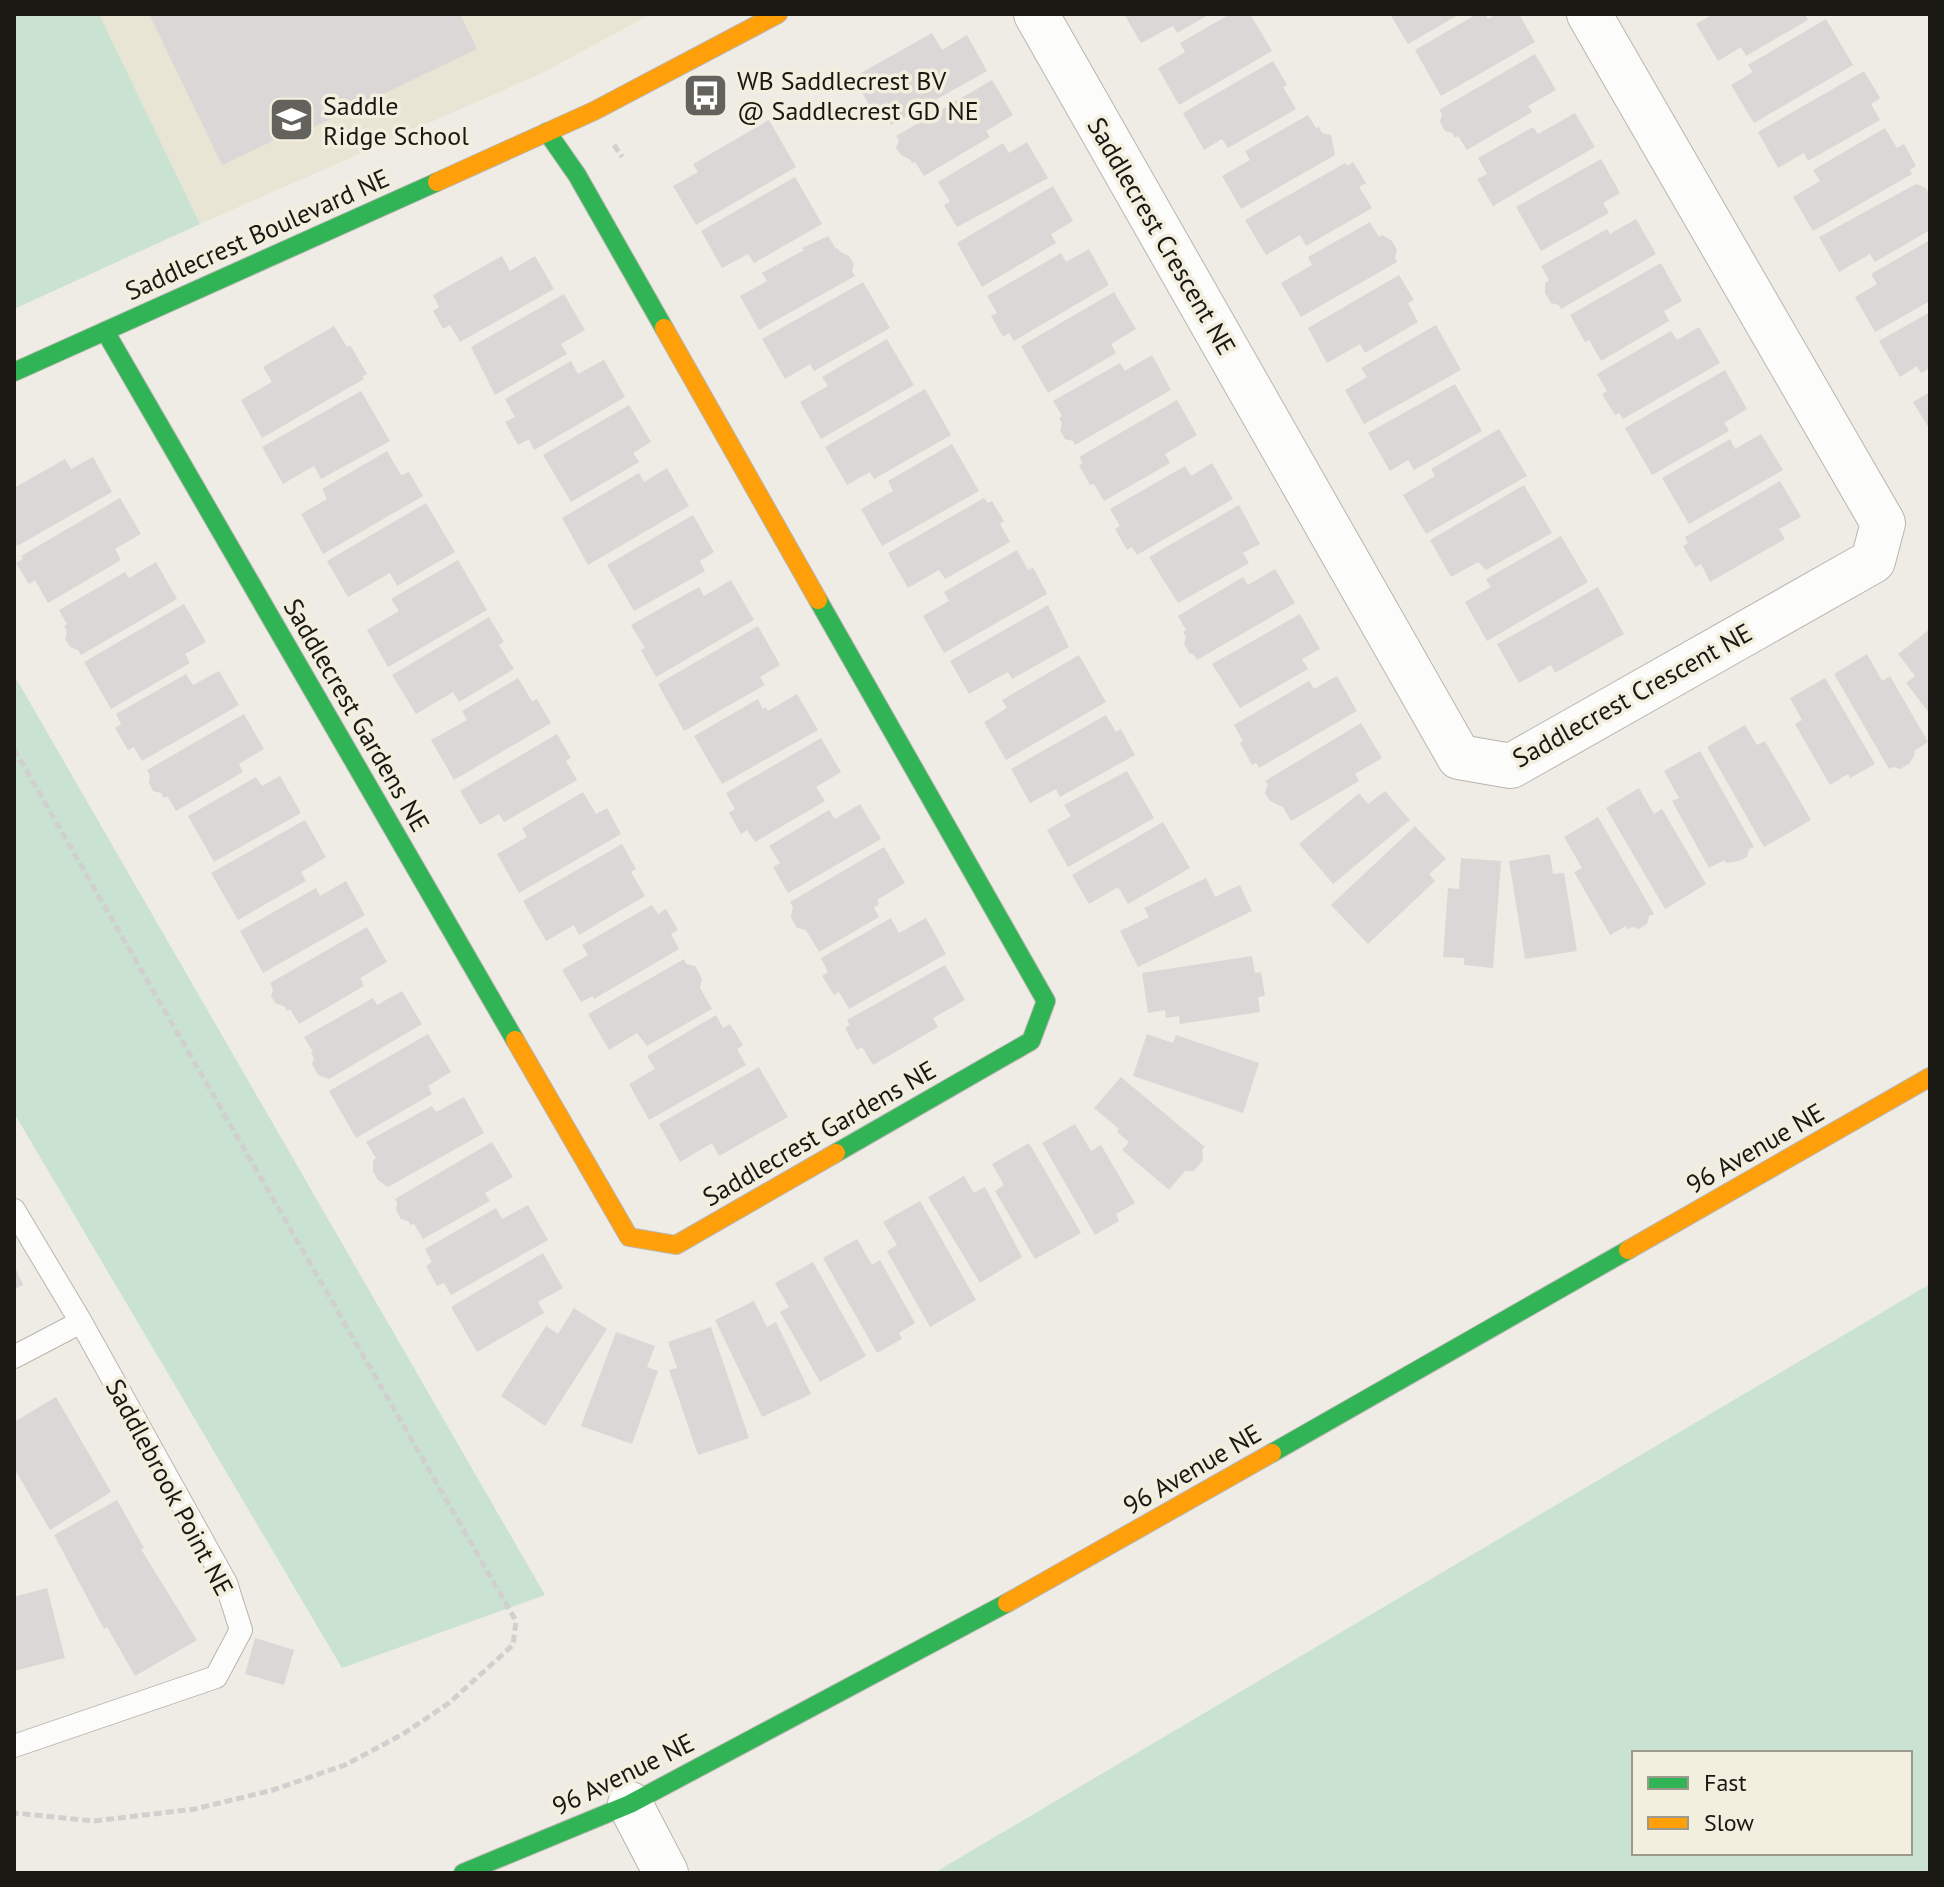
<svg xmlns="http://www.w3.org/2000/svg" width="1944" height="1887" viewBox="0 0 1944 1887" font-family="'PT Sans',sans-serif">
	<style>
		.built { fill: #e9e5d4 }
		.green { fill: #cae2d2; fill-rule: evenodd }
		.building { fill: #dad7d6 }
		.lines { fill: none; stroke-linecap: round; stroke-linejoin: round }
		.lane-casing { stroke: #b8b6b0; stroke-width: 24 }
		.street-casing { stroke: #b8b6b0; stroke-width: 46 }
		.fast-casing { stroke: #b8b6b0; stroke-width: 20 }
		.slow-casing { stroke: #b8b6b0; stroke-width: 20 }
		.path { stroke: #d0d0ce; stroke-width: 5; stroke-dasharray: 8 4; stroke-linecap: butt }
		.lane { stroke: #fcfcfb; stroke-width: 22 }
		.street { stroke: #fcfcfb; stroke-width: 44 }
		.fast { stroke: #30b455; stroke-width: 18 }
		.slow { stroke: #ff9f0a; stroke-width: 18 }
		.labels { text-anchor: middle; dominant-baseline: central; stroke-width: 7; stroke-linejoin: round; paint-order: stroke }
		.poi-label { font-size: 26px; fill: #1a1813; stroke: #f3efdf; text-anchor: start }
		.street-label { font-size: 26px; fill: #1a1813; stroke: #f3efdf }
	</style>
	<rect width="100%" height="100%" fill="#eeece4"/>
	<path class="built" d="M 99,14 L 651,14 L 542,73 L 200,224 Z"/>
	<path class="green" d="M 14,14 L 99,14 L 200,224 L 14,309 Z
		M 14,675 L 545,1595 L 342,1668 L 14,1113 Z
		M 1930,1284 L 1930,1873 L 934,1873 ZM 1634,1753 L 1910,1753 L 1910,1853 L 1634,1853 Z"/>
	<path class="building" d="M 149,14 L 460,14 L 477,49 L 306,131 L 304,126 L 222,165 Z
		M 1124,14 L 1210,14 L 1177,33 L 1173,26 L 1141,43 Z
		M 1230,14 L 1250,14 L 1272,51 L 1179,105 L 1158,68 L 1185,52 L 1180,43 Z
		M 1390,14 L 1460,14 L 1408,44 Z
		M 1477,14 L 1485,14 L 1488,19 L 1497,14 L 1519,14 L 1535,42 L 1441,96 L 1415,50 Z
		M 1713,14 L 1805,14 L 1808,20 L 1746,56 L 1741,47 L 1718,61 L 1696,24 Z
		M 1826,19 L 1853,65 L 1754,123 L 1731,85 L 1753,72 L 1748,65 Z
		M 932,33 L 942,50 L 967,35 L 987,71 L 891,125 L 881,107 L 873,112 L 860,89 L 868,85 L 861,73 Z
		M 1535,54 L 1556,90 L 1528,106 L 1532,112 L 1467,150 L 1458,136 L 1455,138 L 1452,133 L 1445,131 L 1440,122 L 1442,114 L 1439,110 Z
		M 1273,61 L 1287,85 L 1283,87 L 1296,109 L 1228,148 L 1222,139 L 1204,150 L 1183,113 Z
		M 1864,71 L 1880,98 L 1871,104 L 1880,120 L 1808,161 L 1804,153 L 1778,168 L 1758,132 Z
		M 992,80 L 1013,115 L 986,131 L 990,137 L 924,176 L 915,162 L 912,163 L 910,159 L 902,156 L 896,148 L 899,140 L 896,136 Z
		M 1575,113 L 1595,147 L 1493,206 L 1477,179 L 1487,174 L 1478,158 L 1533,127 L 1538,134 Z
		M 1308,115 L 1316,128 L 1319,127 L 1322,133 L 1331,135 L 1335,155 L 1241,209 L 1222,176 L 1250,160 L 1245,151 Z
		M 769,120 L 796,167 L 696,225 L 673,186 L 698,172 L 693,164 Z
		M 1885,128 L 1897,148 L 1904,144 L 1916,166 L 1910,170 L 1912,174 L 1813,231 L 1793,197 L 1820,181 L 1813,170 Z
		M 1027,142 L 1048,178 L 957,227 L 944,205 L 950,202 L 938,182 L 1003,143 L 1009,153 Z
		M 1601,159 L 1620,193 L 1603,203 L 1609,213 L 1541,251 L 1516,207 Z
		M 1353,162 L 1366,183 L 1359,187 L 1372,208 L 1306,246 L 1300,235 L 1266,255 L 1245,220 L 1345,163 L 1347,166 Z
		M 795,177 L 822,224 L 754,263 L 748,254 L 722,268 L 701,231 Z
		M 1916,184 L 1926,188 L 1930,196 L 1930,210 L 1928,211 L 1930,230 L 1875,262 L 1870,254 L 1839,272 L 1819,237 Z
		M 1053,186 L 1073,221 L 1051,234 L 1056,243 L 982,287 L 957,243 Z
		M 1636,219 L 1656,254 L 1561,309 L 1559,305 L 1551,303 L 1545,293 L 1545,283 L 1549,280 L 1541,266 L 1607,229 L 1610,234 Z
		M 1370,222 L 1379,237 L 1382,235 L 1392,241 L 1397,250 L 1395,257 L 1397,262 L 1301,317 L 1281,283 L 1312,265 L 1308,257 Z
		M 828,236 L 836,249 L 838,248 L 840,252 L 849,256 L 854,264 L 852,271 L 855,276 L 759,330 L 740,296 L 767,281 L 762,273 L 804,250 L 802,248 Z
		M 1930,240 L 1930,301 L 1875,332 L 1855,297 L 1877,284 L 1871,274 Z
		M 1089,249 L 1109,285 L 1014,341 L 1009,333 L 1003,337 L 991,316 L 997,313 L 987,296 L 1061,253 L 1066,262 Z
		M 502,256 L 510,271 L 535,256 L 554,289 L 460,342 L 450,325 L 443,329 L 433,311 L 439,307 L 433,295 Z
		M 1661,263 L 1682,301 L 1664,311 L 1669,321 L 1601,361 L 1589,340 L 1585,342 L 1570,315 Z
		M 1399,275 L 1414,300 L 1408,303 L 1418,322 L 1365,353 L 1360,344 L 1327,363 L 1308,328 Z
		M 863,282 L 890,328 L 814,371 L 810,364 L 785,379 L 762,339 Z
		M 1114,292 L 1136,329 L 1111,344 L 1116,353 L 1048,393 L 1021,346 Z
		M 564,294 L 585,330 L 561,344 L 567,354 L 495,395 L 471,347 Z
		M 1930,312 L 1930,368 L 1921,373 L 1917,366 L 1900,377 L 1879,341 Z
		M 1436,325 L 1461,370 L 1364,424 L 1345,390 L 1367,377 L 1361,368 Z
		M 334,326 L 347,347 L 350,345 L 367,374 L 363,376 L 364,379 L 262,438 L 241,400 L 272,382 L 263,367 Z
		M 1699,327 L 1720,363 L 1623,419 L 1619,413 L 1615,415 L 1602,394 L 1607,391 L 1597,374 L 1671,331 L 1677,340 Z
		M 887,339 L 914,385 L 821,439 L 800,402 L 828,386 L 822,377 Z
		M 1152,355 L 1171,390 L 1075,445 L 1073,441 L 1065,439 L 1060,430 L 1062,423 L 1059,418 L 1062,416 L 1053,401 L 1120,363 L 1125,371 Z
		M 604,360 L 625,397 L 534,450 L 529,439 L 518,445 L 505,422 L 515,417 L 505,399 L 571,361 L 578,374 Z
		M 1725,370 L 1747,409 L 1724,423 L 1729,431 L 1652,475 L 1625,428 Z
		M 1455,384 L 1482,431 L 1414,470 L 1408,460 L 1390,471 L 1368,433 Z
		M 925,389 L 951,435 L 874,479 L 870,472 L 847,485 L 825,447 Z
		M 361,391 L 390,441 L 321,479 L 314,466 L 283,484 L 262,447 Z
		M 1930,392 L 1930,430 L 1913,402 Z
		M 1177,400 L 1197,435 L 1165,454 L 1170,463 L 1104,501 L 1094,484 L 1090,485 L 1079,465 L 1083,463 L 1079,457 Z
		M 629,405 L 651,442 L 633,453 L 639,462 L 571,502 L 543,455 Z
		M 1499,429 L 1527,476 L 1426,534 L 1403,495 L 1435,476 L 1431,469 Z
		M 1761,434 L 1783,470 L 1689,524 L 1662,478 L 1730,439 L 1735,449 Z
		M 952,444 L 979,491 L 882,546 L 861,509 L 893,491 L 888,481 Z
		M 387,451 L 401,475 L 409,472 L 423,496 L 323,554 L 301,514 L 327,499 L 322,489 Z
		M 93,457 L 112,492 L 17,546 L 14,541 L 14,488 L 65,459 L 71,469 Z
		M 1212,463 L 1233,499 L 1137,555 L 1132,547 L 1127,550 L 1115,529 L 1120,526 L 1110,509 L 1185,466 L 1191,476 Z
		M 667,468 L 689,506 L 588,565 L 562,518 L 639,473 L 644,482 Z
		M 1780,481 L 1801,517 L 1779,529 L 1785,539 L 1710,582 L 1701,564 L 1695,567 L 1683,546 L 1688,543 L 1685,537 Z
		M 1524,485 L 1552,533 L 1486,570 L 1478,562 L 1451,577 L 1430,540 Z
		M 120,498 L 141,534 L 115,549 L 121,560 L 48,603 L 35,580 L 29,584 L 16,563 L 23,559 L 21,556 Z
		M 984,498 L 988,503 L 992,501 L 1004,521 L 1000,524 L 1010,542 L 945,579 L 939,570 L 908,588 L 888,553 Z
		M 426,503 L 455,552 L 397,586 L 390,573 L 348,597 L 327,561 Z
		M 1239,505 L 1260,544 L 1243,553 L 1249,563 L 1178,603 L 1149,557 Z
		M 693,515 L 714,552 L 700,561 L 705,571 L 634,611 L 607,565 Z
		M 1561,536 L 1588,582 L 1487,641 L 1465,602 L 1491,587 L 1486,579 Z
		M 1017,550 L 1028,570 L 1033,567 L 1047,594 L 944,653 L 923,616 L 949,601 L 944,592 Z
		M 458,560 L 487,610 L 388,667 L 367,630 L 399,611 L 391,599 Z
		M 156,562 L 177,599 L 81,655 L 78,650 L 70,647 L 65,639 L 67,631 L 64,626 L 67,624 L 59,610 L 125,572 L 129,578 Z
		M 1275,569 L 1295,603 L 1197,660 L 1193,654 L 1189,653 L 1184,644 L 1186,637 L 1183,632 L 1186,630 L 1178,616 L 1243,577 L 1248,585 Z
		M 731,580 L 754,620 L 656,677 L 641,650 L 645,648 L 631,625 L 699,587 L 704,596 Z
		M 1598,587 L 1624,634 L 1555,673 L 1551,665 L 1519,683 L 1497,644 Z
		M 184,604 L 206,642 L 185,654 L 190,663 L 111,709 L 84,662 Z
		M 1048,605 L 1069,647 L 1012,679 L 1008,672 L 969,694 L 950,661 Z
		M 1300,614 L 1320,649 L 1302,659 L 1308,669 L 1240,708 L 1212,664 Z
		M 489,617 L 504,642 L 499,645 L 514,669 L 459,702 L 453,692 L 416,714 L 392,675 Z
		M 758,626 L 780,665 L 760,677 L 765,685 L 684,731 L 658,684 Z
		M 1930,629 L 1930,714 L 1906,683 L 1915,676 L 1898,654 Z
		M 1867,654 L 1882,681 L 1890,676 L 1928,742 L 1914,751 L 1915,754 L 1909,764 L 1900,769 L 1893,767 L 1889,769 L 1834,674 Z
		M 1079,655 L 1106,702 L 1006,760 L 984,722 L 1007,708 L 1002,700 Z
		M 219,671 L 239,705 L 142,761 L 134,747 L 128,750 L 115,728 L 121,724 L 116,714 L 186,674 L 193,685 Z
		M 1337,676 L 1357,711 L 1259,768 L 1256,763 L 1252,765 L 1240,743 L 1243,741 L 1234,725 L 1309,681 L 1314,689 Z
		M 518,678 L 532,701 L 537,699 L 551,723 L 454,780 L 431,740 L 467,720 L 462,711 Z
		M 1825,678 L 1875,764 L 1850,778 L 1848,774 L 1830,785 L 1795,724 L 1802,720 L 1790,698 Z
		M 797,694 L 818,730 L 722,784 L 694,736 L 758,699 L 763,709 L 766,707 L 768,711 Z
		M 244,714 L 264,749 L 239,764 L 243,772 L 176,811 L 167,796 L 164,798 L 161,793 L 153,791 L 149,783 L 150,776 L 147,770 Z
		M 1106,715 L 1116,732 L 1121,729 L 1135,755 L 1060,797 L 1056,789 L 1030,803 L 1011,769 Z
		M 1361,723 L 1382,758 L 1355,774 L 1359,781 L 1291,821 L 1283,807 L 1270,801 L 1265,793 L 1268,784 L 1265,781 Z
		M 1745,725 L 1757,745 L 1765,741 L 1811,820 L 1764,847 L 1707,747 Z
		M 557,734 L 571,758 L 566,761 L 577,780 L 504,822 L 499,814 L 480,825 L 460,791 Z
		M 821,738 L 841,772 L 816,787 L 825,801 L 755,842 L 747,830 L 741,834 L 729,813 L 735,809 L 726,793 Z
		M 1700,751 L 1754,847 L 1749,849 L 1747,857 L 1739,861 L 1726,863 L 1725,860 L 1709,868 L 1672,801 L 1679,798 L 1664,771 Z
		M 1127,771 L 1154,818 L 1068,867 L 1047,830 L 1071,816 L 1064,805 Z
		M 280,776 L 301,813 L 214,862 L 188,816 L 256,777 L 262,786 Z
		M 1639,788 L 1654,814 L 1662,809 L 1706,884 L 1665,909 L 1606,808 Z
		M 1385,791 L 1410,820 L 1333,884 L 1299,844 L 1359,793 L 1368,804 Z
		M 583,792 L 596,814 L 607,808 L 621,834 L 519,893 L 497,854 L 527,837 L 522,828 Z
		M 860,804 L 881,839 L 788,893 L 773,867 L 780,863 L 769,846 L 829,810 L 835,819 Z
		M 1598,817 L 1654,914 L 1649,916 L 1647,924 L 1639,929 L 1632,927 L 1628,930 L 1626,926 L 1610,935 L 1574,872 L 1582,868 L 1564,837 Z
		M 305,820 L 326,857 L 301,872 L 306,881 L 238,920 L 211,873 Z
		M 1163,822 L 1190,868 L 1128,904 L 1118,887 L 1089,904 L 1072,875 Z
		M 1415,826 L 1446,859 L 1429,874 L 1435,881 L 1368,944 L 1331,905 Z
		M 622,844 L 636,869 L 631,872 L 645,896 L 579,935 L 574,925 L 546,941 L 523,901 Z
		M 884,847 L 905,883 L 877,900 L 879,904 L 874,908 L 879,917 L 819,952 L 806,930 L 797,928 L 791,917 L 793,907 L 790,902 Z
		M 1550,854 L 1553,874 L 1564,873 L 1577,951 L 1525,959 L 1509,861 Z
		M 1461,858 L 1501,861 L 1493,968 L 1464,965 L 1464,958 L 1443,957 L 1448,888 L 1459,889 Z
		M 1206,878 L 1215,897 L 1240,885 L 1252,911 L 1138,967 L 1120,931 L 1149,917 L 1144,908 Z
		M 346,881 L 365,915 L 263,973 L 240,931 L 316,888 L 320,896 Z
		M 652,905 L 658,914 L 666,909 L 678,930 L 671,934 L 679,949 L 594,999 L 593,996 L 581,1002 L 562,970 L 588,955 L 582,945 Z
		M 891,918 L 899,933 L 926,918 L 946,954 L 849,1009 L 839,992 L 834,995 L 822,976 L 828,972 L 821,958 Z
		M 367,927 L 387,962 L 360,978 L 364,986 L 299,1024 L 290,1009 L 287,1011 L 284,1006 L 276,1004 L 271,996 L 273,989 L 270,983 Z
		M 1252,956 L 1255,973 L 1261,972 L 1265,996 L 1258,997 L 1260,1012 L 1180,1024 L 1179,1016 L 1166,1018 L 1165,1010 L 1148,1013 L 1142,973 Z
		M 684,959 L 686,964 L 695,966 L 702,979 L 700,988 L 712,1009 L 647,1046 L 637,1033 L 609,1050 L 588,1014 Z
		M 945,965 L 965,1000 L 933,1018 L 938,1027 L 873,1065 L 862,1047 L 857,1050 L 845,1028 L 850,1025 L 847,1020 Z
		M 402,991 L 422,1024 L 329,1079 L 318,1075 L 312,1064 L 314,1058 L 311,1053 L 313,1052 L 304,1037 L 373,998 L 377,1005 Z
		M 716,1015 L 723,1028 L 730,1024 L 743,1045 L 737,1049 L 746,1065 L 649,1120 L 629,1084 L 655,1069 L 647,1056 Z
		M 428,1034 L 451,1072 L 428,1086 L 432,1094 L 356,1138 L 329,1091 Z
		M 1147,1034 L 1173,1043 L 1176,1035 L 1259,1063 L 1243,1113 L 1133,1076 Z
		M 759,1067 L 788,1117 L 719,1156 L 712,1143 L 680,1162 L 659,1124 Z
		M 1121,1077 L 1205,1147 L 1202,1150 L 1203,1160 L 1194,1171 L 1185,1171 L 1169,1190 L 1122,1150 L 1129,1142 L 1117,1132 L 1119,1129 L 1094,1108 Z
		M 464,1097 L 484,1133 L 388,1187 L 378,1180 L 373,1171 L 373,1160 L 376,1158 L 366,1142 L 432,1106 L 436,1112 Z
		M 1075,1124 L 1091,1151 L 1101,1145 L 1135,1203 L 1116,1214 L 1119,1221 L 1095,1235 L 1042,1143 Z
		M 492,1142 L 513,1177 L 485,1193 L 490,1201 L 423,1239 L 414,1224 L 411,1225 L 408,1221 L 401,1219 L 396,1210 L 397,1203 L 395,1199 Z
		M 1029,1143 L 1081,1233 L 1035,1259 L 995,1191 L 1004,1185 L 992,1164 Z
		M 964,1176 L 974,1193 L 985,1187 L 1022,1257 L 980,1283 L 928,1197 Z
		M 920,1201 L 976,1300 L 930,1327 L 887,1251 L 897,1245 L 883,1222 Z
		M 528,1205 L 548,1240 L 451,1295 L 444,1283 L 437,1286 L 426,1266 L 432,1262 L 425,1249 L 496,1208 L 502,1219 Z
		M 857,1239 L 872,1265 L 880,1260 L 915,1323 L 899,1333 L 902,1339 L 877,1353 L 823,1258 Z
		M 543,1253 L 563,1288 L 538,1302 L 544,1313 L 477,1352 L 451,1307 Z
		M 813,1262 L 866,1356 L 820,1382 L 780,1312 L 789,1307 L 775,1283 Z
		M 14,1265 L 23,1285 L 14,1289 Z
		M 754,1301 L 767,1327 L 776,1322 L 811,1394 L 762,1417 L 715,1320 Z
		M 574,1308 L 607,1329 L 545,1426 L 501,1396 L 546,1326 L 558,1334 Z
		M 711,1327 L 749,1438 L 698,1455 L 669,1370 L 677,1368 L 668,1342 Z
		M 616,1332 L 655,1346 L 647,1367 L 658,1371 L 632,1444 L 581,1426 Z
		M 56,1397 L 111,1492 L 50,1530 L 14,1468 L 14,1422 Z
		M 117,1500 L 144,1548 L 141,1549 L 197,1640 L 135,1676 L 107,1627 L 104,1629 L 54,1535 Z
		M 47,1588 L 65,1658 L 14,1671 L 14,1597 Z
		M 255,1638 L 294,1650 L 284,1685 L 245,1674 Z"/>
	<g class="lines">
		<defs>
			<path id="lane" d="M 14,1210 L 81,1322 L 226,1583 L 241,1630 L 216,1677 L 14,1746
				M 14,1357 L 81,1322"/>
			<path id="street" d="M 1036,14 L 1459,757 L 1511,766 L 1873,561 L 1883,523 L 1589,14
				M 630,1804 L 666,1873"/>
			<path id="fast" d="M 547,132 L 577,175 L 664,328
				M 105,331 L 515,1040
				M 14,372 L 437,182
				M 818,600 L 1046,1001 L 1031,1041 L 836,1153
				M 1272,1453 L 1628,1250
				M 463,1873 L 630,1804 L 1007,1603"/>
			<path id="slow" d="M 437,182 L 594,111 L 778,14
				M 664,328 L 818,600
				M 515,1040 L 629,1237 L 676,1245 L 836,1153
				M 1628,1250 L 1930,1077
				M 1007,1603 L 1272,1453"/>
		</defs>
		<use href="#lane" class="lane-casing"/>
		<use href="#street" class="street-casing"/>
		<use href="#fast" class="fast-casing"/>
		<use href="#slow" class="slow-casing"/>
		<path class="path" d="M 614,145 L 622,157
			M 14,749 L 516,1621 L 513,1645 L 449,1703 L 403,1734 L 345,1765 L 273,1790 L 195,1809 L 94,1821 L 14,1813"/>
		<use href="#lane" class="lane"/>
		<use href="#street" class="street"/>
		<use href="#fast" class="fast"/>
		<use href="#slow" class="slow"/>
	</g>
	<defs>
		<symbol id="bus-square" viewBox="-11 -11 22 22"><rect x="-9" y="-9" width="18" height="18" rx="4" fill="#64625c" stroke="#f3efdf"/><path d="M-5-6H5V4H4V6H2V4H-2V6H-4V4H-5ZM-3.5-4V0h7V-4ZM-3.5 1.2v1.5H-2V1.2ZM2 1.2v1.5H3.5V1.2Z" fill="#fff"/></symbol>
		<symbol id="school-square" viewBox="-11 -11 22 22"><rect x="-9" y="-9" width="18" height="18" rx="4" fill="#64625c" stroke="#f3efdf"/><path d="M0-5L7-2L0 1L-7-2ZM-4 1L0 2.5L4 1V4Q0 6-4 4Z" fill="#fff"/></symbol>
	</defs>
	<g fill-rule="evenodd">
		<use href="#bus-square" x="680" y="70" width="51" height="51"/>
		<use href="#school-square" x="266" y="94" width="51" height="51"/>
	</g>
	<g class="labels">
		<g class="poi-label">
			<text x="737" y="80">WB Saddlecrest BV<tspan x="737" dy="30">@ Saddlecrest GD NE</tspan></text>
			<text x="323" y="105">Saddle<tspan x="323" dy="30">Ridge School</tspan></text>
		</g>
		<g class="street-label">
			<text transform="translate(257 234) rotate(-24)">Saddlecrest Boulevard NE</text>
			<text transform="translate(1162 236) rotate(60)">Saddlecrest Crescent NE</text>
			<text transform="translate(1632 695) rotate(-29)">Saddlecrest Crescent NE</text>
			<text transform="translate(357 715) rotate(60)">Saddlecrest Gardens NE</text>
			<text transform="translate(819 1133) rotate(-30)">Saddlecrest Gardens NE</text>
			<text transform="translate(1755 1148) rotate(-30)">96 Avenue NE</text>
			<text transform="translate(1192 1469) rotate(-30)">96 Avenue NE</text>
			<text transform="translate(170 1487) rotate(62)">Saddlebrook Point NE</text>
			<text transform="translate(623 1774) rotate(-26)">96 Avenue NE</text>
		</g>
	</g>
	<rect width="1944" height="1887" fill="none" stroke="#1a1813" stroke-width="32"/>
	<rect x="1632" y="1751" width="280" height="104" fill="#f3efdf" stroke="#9c998d" stroke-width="2"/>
	<rect x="1648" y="1777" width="40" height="12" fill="#30b455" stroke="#9c998d" stroke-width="2"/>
	<text x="1704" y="1791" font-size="24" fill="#1a1813">Fast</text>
	<rect x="1648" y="1817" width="40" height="12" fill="#ff9f0a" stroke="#9c998d" stroke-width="2"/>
	<text x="1704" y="1831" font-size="24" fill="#1a1813">Slow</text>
</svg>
